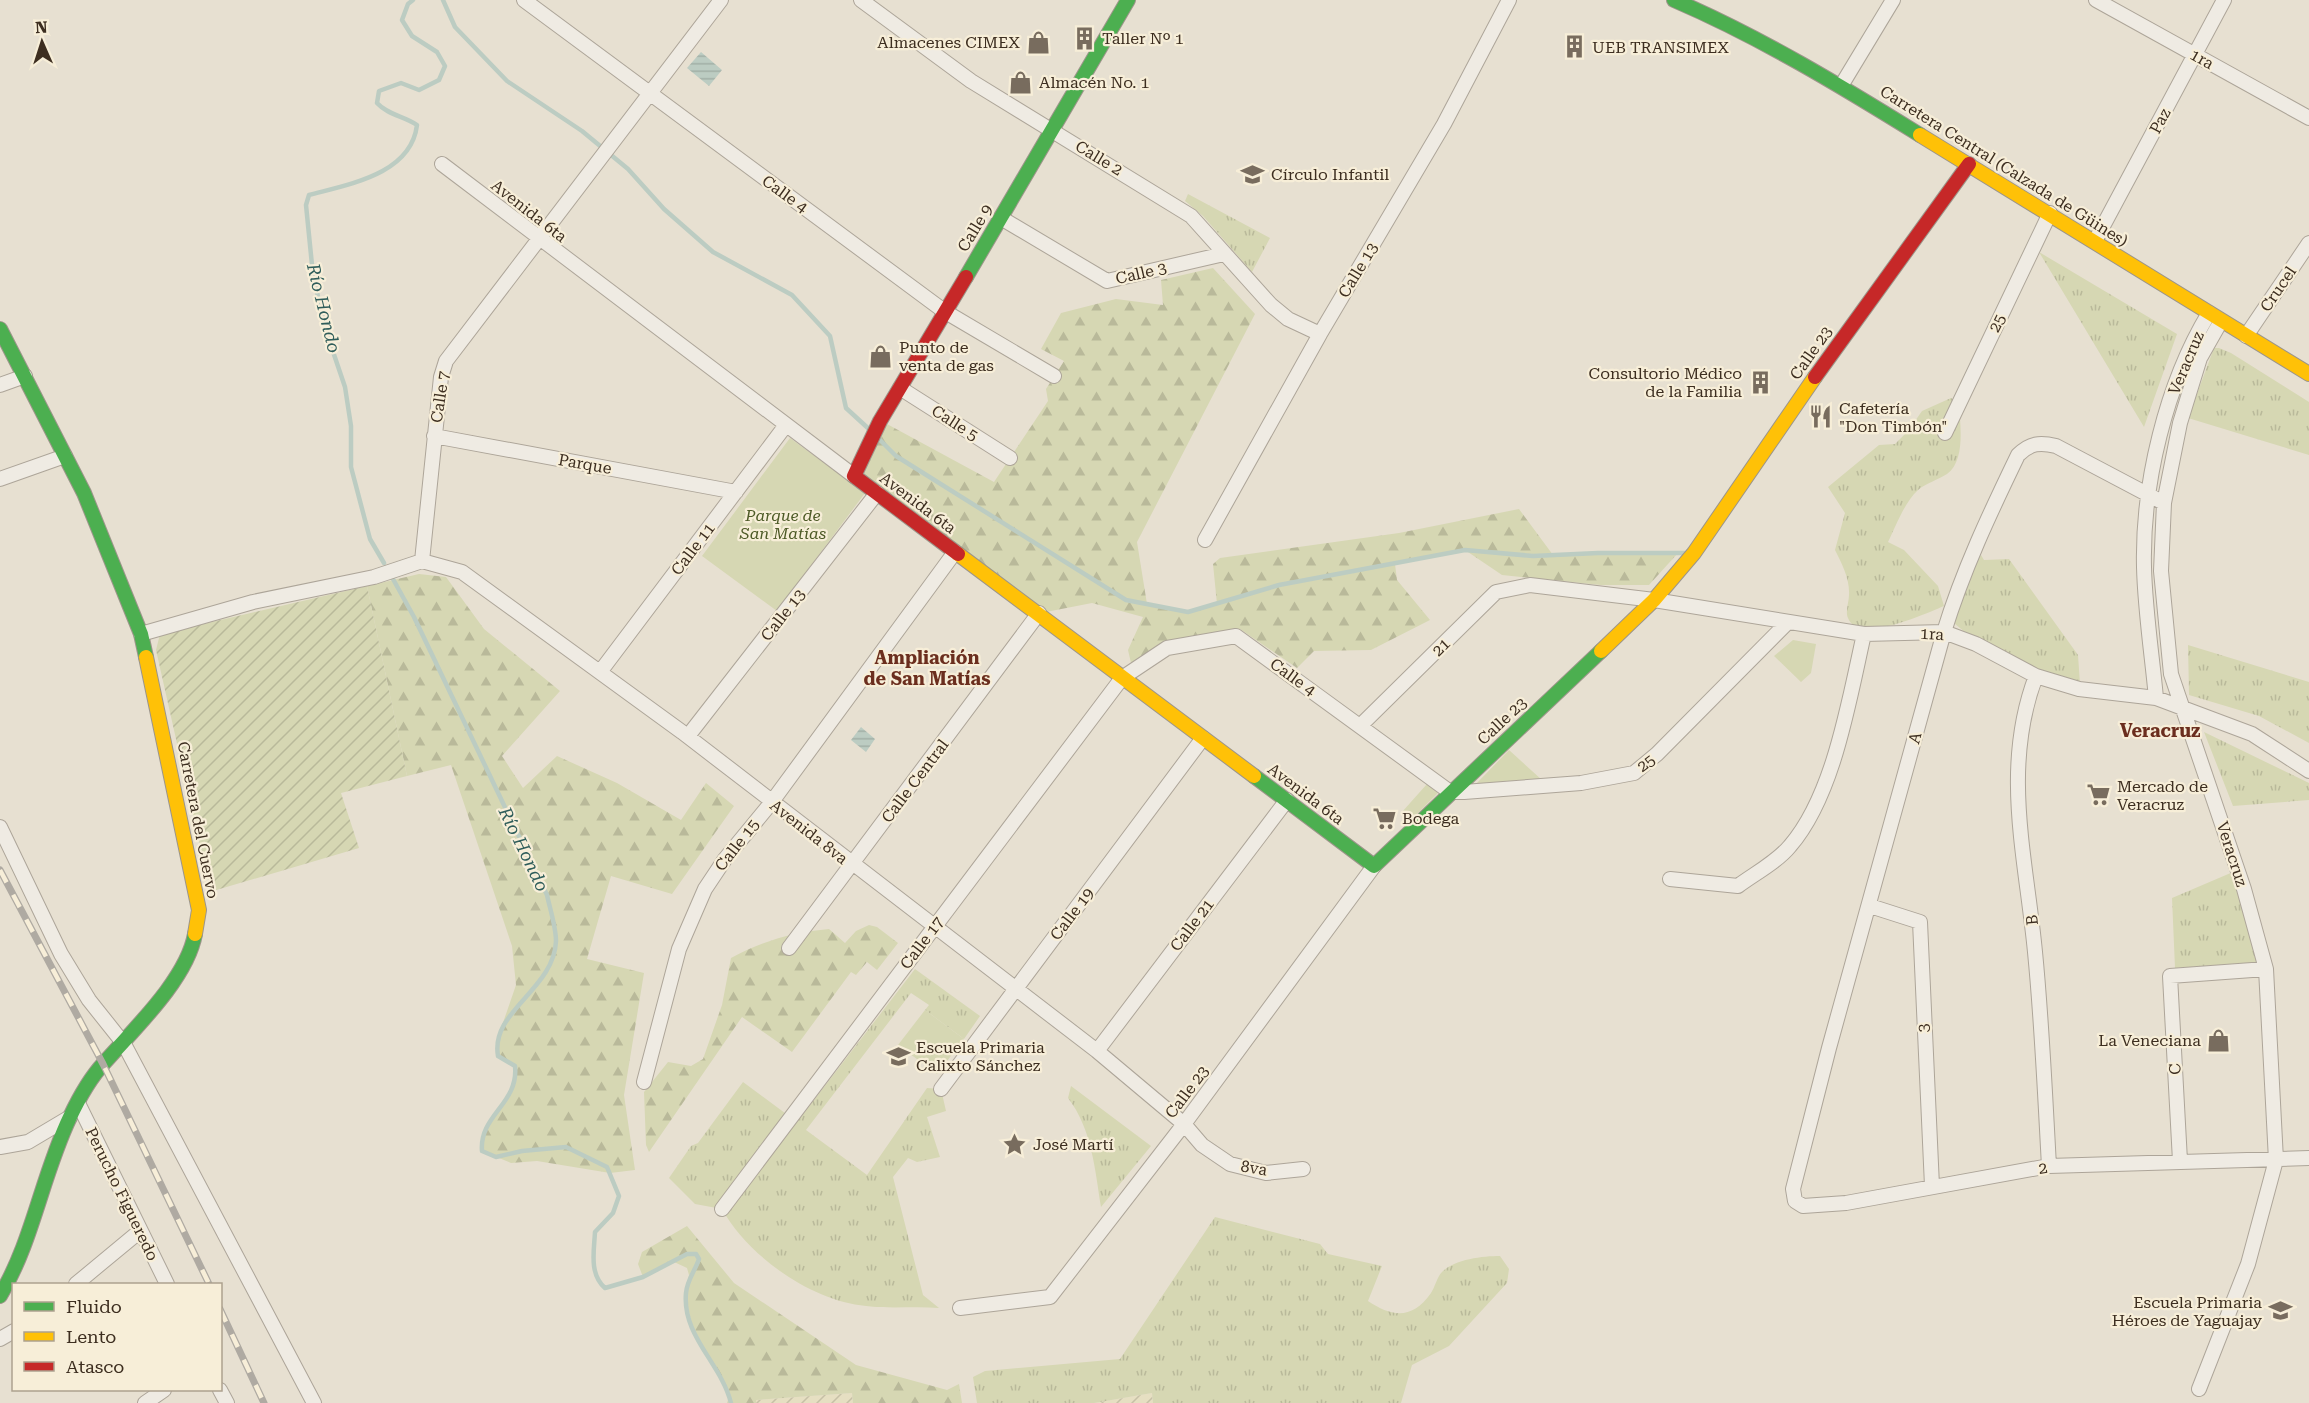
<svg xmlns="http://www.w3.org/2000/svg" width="2309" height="1403" viewBox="0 0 2309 1403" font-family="'Roboto Serif',serif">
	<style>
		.farmland { fill: url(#farmland-furrows) }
		.grass { fill: url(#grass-tufts) }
		.forest { fill: url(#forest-firs) }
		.park { fill: #d6d7b3 }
		.garden { fill: url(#garden-furrows) }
		.water { fill: url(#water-rules) }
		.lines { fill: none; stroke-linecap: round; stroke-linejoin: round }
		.stream { stroke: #bcccc2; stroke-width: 4.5 }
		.street-casing { stroke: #ada599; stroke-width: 16 }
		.fast-casing { stroke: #9c958a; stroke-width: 16 }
		.slow-casing { stroke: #9c958a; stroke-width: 16 }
		.jam-casing { stroke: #9c958a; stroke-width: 16 }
		.street { stroke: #efebe3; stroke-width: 14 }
		.fast { stroke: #4caf50; stroke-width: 14 }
		.slow { stroke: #ffc107; stroke-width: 14 }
		.jam { stroke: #c62828; stroke-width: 14 }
		.rail-casing { stroke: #afaaa2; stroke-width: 7 }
		.rail { stroke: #f7eed8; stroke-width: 4.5; stroke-dasharray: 14; stroke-linecap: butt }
		.labels { text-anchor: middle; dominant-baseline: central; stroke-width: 4.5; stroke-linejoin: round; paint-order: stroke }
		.poi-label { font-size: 16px; fill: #3d2e20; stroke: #f7eed8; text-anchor: start }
		.street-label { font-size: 16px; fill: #3d2e20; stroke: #f7eed8 }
		.park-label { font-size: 16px; font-style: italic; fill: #4d5a26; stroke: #f7eed8 }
		.water-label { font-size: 18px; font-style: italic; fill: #2f5d5a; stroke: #f7eed8 }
		.neighbourhood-label { font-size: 18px; font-weight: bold; fill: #6b2e1e; stroke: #f7eed8 }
	</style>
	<defs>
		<pattern id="farmland-furrows" width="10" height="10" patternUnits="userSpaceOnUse" patternTransform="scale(1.5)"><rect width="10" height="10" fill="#e6dfc2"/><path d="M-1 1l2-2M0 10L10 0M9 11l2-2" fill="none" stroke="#c6c0a6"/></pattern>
		<pattern id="grass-tufts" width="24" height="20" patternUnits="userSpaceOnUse" patternTransform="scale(1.5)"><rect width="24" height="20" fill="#d6d7b3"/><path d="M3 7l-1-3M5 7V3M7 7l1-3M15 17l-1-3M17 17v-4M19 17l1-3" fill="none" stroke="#b9b99a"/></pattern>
		<pattern id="forest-firs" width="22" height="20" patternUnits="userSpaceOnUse" patternTransform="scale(1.5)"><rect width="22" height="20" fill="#d6d7b3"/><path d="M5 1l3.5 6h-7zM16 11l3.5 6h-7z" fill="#b9b99a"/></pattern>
		<pattern id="garden-furrows" width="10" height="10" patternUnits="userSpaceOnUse" patternTransform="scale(1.5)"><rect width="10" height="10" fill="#d6d7b3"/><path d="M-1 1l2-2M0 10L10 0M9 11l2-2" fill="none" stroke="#b9b99a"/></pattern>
		<pattern id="water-rules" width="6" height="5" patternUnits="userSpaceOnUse" patternTransform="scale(1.5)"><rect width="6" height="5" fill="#bcccc2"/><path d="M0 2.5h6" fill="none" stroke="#a2b0a6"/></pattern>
	</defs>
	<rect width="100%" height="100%" fill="#e7e0d1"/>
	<path class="farmland" d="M 852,1393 L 853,1403 L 756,1403 L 756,1400 Z
		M 1152,1393 L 1153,1403 L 1094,1403 Z"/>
	<path class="grass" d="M 1188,194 L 1270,238 L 1252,272 L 1203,216 L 1185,201 Z
		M 2039,252 L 2177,334 L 2144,427 Z
		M 2214,348 L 2219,348 L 2231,353 L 2309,402 L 2309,455 L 2188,418 Z
		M 1951,398 L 1959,403 C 1960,424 1966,460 1947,474 C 1938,480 1926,483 1918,490 C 1904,503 1896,526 1888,542 L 1904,550 L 1938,586 L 1944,606 C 1927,613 1858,645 1848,618 C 1845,611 1849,602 1849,595 C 1850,579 1842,564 1835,550 L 1845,513 L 1828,487 L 1879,445 L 1895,444 L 1908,431 L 1922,411 Z
		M 1981,555 L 1984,560 L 2009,559 L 2078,655 L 2080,684 C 2037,672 1988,654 1954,623 L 1969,577 Z
		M 2188,645 L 2309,682 L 2309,743 L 2259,716 L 2189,695 Z
		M 2204,732 L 2309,783 L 2309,800 L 2233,806 Z
		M 2233,872 L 2257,963 L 2175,968 L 2172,898 Z
		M 915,969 L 980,1016 L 964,1039 L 925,1010 L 929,1005 L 911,993 L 806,1130 L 867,1175 L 927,1088 L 941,1089 L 946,1111 L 927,1117 L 940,1157 L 917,1162 L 908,1158 L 893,1177 L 923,1295 L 939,1308 C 915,1306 890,1309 866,1306 C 811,1301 748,1256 722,1209 L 695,1204 L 669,1178 L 691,1146 L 698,1143 L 743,1082 L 797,1122 Z
		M 1071,1086 L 1151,1146 L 1101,1207 C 1095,1170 1092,1129 1068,1098 Z
		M 1215,1217 L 1320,1244 L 1328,1254 L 1382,1266 L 1368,1301 C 1392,1317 1412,1320 1431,1293 C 1435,1287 1437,1277 1442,1272 C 1455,1259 1483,1256 1500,1256 L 1509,1269 L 1507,1283 L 1449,1346 L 1412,1365 L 1401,1403 L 1153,1403 L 1152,1393 L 1094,1403 L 977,1403 L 973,1377 L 985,1371 L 1120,1359 Z"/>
	<path class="forest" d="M 1213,268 L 1255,314 L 1137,542 L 1147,604 L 1188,612 L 1217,604 L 1213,564 L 1220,558 L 1399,533 L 1519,509 L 1553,555 L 1678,553 L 1649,585 L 1601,585 L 1502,575 L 1465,550 L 1395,564 L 1397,580 L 1430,620 L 1371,650 L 1314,651 L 1297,668 L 1240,629 L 1162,643 L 1131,663 L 1128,650 L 1143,617 L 1092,603 L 1046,612 L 862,475 L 887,424 L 994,482 L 1048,401 L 1046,389 L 1064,361 L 1041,349 L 1061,313 L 1116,299 L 1163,305 L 1161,280 Z
		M 419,574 L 446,577 L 484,629 L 560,691 L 502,756 L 523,788 L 557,756 L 617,783 L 681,820 L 706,783 L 734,806 L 672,894 L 611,876 L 587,959 L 644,973 L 624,1095 L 635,1170 L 610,1173 L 537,1161 L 511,1163 L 482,1151 C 479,1115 519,1104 515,1066 L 498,1056 L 496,1043 L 516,985 L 512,946 L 451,765 L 407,776 L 367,586 Z
		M 869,925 L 877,927 L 898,943 L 877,970 L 867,962 L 856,975 L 851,972 L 792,1052 L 742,1017 L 649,1152 L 646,1145 L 644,1092 L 668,1062 L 691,1066 L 703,1059 L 722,1005 L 731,958 C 762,941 794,932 829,929 L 845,943 L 856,931 Z
		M 687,1226 L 734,1283 L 856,1365 L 947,1390 L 959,1384 L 962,1403 L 853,1403 L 852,1393 L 756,1400 L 756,1403 L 727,1403 L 729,1397 L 719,1371 L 695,1338 L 685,1295 L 689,1275 L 687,1268 L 672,1261 L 643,1277 L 638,1264 L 642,1252 Z"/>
	<path class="park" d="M 790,438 L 865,493 L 777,611 L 702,556 Z
		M 1793,640 L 1816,644 L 1811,673 L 1801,682 L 1774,656 Z
		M 1509,750 L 1542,780 L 1474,786 Z
		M 1427,784 L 1438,793 L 1412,819 L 1402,812 Z
		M 925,1010 L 964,1039 L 937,1074 L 898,1045 Z"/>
	<path class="garden" d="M 367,586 L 407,776 L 341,793 L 359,848 L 213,891 L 207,877 L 156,650 L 160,634 Z"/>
	<path class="water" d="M 701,52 L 722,70 L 709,86 L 687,68 Z
		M 861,727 L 875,739 L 866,752 L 851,740 Z"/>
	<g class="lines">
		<path class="stream" d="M 443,0 L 455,27 L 507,81 L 582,131 L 628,169 L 664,209 L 713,252 L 792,295 L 830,336 L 846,408 L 870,430
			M 878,438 L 896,456 L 1126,600 L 1188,612 L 1279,585 L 1465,550 L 1533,556 L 1598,553 L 1685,553
			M 384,563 L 370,539 L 351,467 L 351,426 L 345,387 L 326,331 L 313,275 L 306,205 L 309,195 C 350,184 411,174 417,125 C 404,116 388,115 377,103 L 379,91 L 401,83 L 419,90 L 439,80 L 445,66 L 437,52 L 412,36 L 402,20 L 408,4 L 413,0
			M 393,579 L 414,617 L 547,895 C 550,909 556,927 556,941 C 554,990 490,1011 498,1056 L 515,1066 C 519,1104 479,1115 482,1151 L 496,1157 L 522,1151 L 566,1147 L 607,1167 L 619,1196 L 613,1213 L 595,1232 C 594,1251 589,1274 605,1288 L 643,1277 L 687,1254 L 696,1254 L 699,1259 C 695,1271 687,1280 686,1293 C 682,1336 721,1363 731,1403"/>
		<defs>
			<path id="street" d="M 524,0 L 944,311 L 1054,376
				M 861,0 L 971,81 L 1191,216 L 1271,305 L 1288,319 L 1320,334
				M 2096,0 L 2309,118
				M 1841,86 L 1893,0
				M 442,164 L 854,476
				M 1001,218 L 1107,281 L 1224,254
				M 2095,241 L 2224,0
				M 2246,336 L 2309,243
				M 0,385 L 25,376
				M 900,388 L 1010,458
				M 1945,433 L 2050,213
				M 434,436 L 736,492
				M 0,479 L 65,456
				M 2164,503 L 2056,446 C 2040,442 2030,443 2018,455 C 1990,513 1963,570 1944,632 L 1829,1048 L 1793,1189 L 1795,1201 L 1803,1206 L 1846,1203 L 2049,1166 L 2309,1158
				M 1205,540 L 1320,334 L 1444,124 L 1509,0
				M 422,561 L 462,572 L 682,732 L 1097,1051 L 1184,1124 L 1202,1145 L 1230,1164 L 1266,1173 L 1303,1169
				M 422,561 L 441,377 L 446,361 L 721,0
				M 141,634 L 253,602 L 374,577 L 422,561
				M 600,672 L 786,425
				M 2036,676 C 2001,768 2026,857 2035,952 C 2042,1023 2045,1095 2049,1166
				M 2156,698 C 2152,655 2145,610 2144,567 C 2142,484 2166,384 2209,313
				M 1361,725 L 1496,592 L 1530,585 L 1654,600 L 1864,634 L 1944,632 L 1976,644 L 2036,676 L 2079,689 L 2156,698 L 2252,734 L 2309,771
				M 688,736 L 877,493
				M 0,827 L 61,954 L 89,1000 L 124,1044 L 314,1403
				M 1670,879 L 1738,886 C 1754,874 1777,862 1790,846 C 1834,795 1849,700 1864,634
				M 1870,906 L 1920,922 L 1932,1186
				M 789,948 L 1039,613
				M 1097,1051 L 1287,800
				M 644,1082 L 679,949 L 705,889 L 725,859 L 771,803 L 955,552
				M 941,1089 L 1203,738
				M 78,1103 L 167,1284
				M 0,1147 L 28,1142 L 70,1117
				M 2180,1161 L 2170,976 L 2266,969
				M 722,1209 L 1122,678 L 1167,648 L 1236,636 L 1450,792 L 1464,792 L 1581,783 L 1634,773 L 1657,754 L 1788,622
				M 76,1284 L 140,1231
				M 960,1308 L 1050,1297 L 1184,1124 L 1374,866
				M 0,1339 L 14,1331
				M 2199,1389 L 2248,1264 L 2276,1160 L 2266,969 L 2244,889 L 2171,674 L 2161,571 L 2164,503 L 2180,423 L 2200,358 L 2221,321
				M 220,1390 L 227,1403
				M 145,1403 L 164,1390"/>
			<path id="fast" d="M 1674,0 C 1760,37 1841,86 1920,135
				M 966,277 L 1128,0
				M 0,329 L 84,493 L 141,634 L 146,657
				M 1254,776 L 1374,866 L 1601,651
				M 0,1296 C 33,1241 42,1175 70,1117 C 78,1100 91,1077 104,1063 C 134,1029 187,979 195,934"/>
			<path id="slow" d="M 1920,135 L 2309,374
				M 958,554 L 1254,776
				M 1601,651 L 1654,600 L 1694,553 L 1815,377
				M 146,657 L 199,910 L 195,934"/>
			<path id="jam" d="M 1815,377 L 1969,164
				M 958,554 L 854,476 L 880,421 L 966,277"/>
		</defs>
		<use href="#street" class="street-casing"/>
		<use href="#fast" class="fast-casing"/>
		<use href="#slow" class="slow-casing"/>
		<use href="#jam" class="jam-casing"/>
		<use href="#street" class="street"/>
		<use href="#fast" class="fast"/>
		<use href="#slow" class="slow"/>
		<use href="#jam" class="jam"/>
		<defs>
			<path id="rail" d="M 0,870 L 103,1064 L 209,1284
				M 220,1309 L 264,1403"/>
		</defs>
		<use href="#rail" class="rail-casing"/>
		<use href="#rail" class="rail"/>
	</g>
	<defs>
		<symbol id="building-bare" viewBox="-9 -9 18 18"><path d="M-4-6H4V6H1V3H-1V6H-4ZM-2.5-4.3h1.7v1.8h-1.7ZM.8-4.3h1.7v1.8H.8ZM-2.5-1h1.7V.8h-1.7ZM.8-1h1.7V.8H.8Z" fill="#786c5e" stroke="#f7eed8" stroke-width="2.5" paint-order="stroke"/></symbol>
		<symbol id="shop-bare" viewBox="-9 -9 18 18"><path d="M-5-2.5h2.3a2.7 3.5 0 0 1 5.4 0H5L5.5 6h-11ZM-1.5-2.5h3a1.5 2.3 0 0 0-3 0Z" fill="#786c5e" stroke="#f7eed8" stroke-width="2.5" paint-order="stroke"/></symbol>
		<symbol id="school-bare" viewBox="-9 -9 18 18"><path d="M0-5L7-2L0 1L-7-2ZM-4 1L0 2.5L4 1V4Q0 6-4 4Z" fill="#786c5e" stroke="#f7eed8" stroke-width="2.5" paint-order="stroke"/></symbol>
		<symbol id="restaurant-bare" viewBox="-9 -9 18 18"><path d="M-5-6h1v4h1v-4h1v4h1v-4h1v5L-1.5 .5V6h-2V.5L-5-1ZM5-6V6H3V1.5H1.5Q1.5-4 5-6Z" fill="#786c5e" stroke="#f7eed8" stroke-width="2.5" paint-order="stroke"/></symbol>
		<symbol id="supermarket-bare" viewBox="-9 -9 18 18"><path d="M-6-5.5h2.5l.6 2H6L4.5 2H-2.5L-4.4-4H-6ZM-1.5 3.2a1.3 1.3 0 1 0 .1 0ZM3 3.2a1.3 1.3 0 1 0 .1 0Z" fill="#786c5e" stroke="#f7eed8" stroke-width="2.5" paint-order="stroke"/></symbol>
		<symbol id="sight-bare" viewBox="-9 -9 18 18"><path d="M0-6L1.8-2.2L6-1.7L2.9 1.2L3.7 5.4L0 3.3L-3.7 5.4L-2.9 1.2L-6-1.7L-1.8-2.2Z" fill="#786c5e" stroke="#f7eed8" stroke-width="2.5" paint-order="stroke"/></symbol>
	</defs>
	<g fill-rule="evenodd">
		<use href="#building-bare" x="1068" y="22" width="33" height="33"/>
		<use href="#shop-bare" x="1022" y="26" width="33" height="33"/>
		<use href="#building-bare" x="1558" y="30" width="33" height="33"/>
		<use href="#shop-bare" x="1004" y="66" width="33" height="33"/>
		<use href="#school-bare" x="1236" y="158" width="33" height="33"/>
		<use href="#shop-bare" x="864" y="340" width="33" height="33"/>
		<use href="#building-bare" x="1744" y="366" width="33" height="33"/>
		<use href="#restaurant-bare" x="1804" y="400" width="33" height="33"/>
		<use href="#supermarket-bare" x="2082" y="778" width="33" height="33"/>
		<use href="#supermarket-bare" x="1368" y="802" width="33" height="33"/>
		<use href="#shop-bare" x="2202" y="1024" width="33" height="33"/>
		<use href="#school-bare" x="882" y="1040" width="33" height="33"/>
		<use href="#sight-bare" x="998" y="1128" width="33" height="33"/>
		<use href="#school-bare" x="2264" y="1294" width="33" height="33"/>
	</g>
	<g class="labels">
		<g class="poi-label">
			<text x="1102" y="38">Taller Nº 1</text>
			<text x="1020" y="42" text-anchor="end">Almacenes CIMEX</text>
			<text x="1592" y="47">UEB TRANSIMEX</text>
			<text x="1039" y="82">Almacén No. 1</text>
			<text x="1271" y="174">Círculo Infantil</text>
			<text x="899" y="347">Punto de<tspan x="899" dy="18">venta de gas</tspan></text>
			<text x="1742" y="373" text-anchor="end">Consultorio Médico<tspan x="1742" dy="18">de la Familia</tspan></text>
			<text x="1839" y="408">Cafetería<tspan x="1839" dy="18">"Don Timbón"</tspan></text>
			<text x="2117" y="786">Mercado de<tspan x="2117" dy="18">Veracruz</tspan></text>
			<text x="1402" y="818">Bodega</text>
			<text x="2201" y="1040" text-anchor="end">La Veneciana</text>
			<text x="916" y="1047">Escuela Primaria<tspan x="916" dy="18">Calixto Sánchez</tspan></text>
			<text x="1033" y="1144">José Martí</text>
			<text x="2262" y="1302" text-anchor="end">Escuela Primaria<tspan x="2262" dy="18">Héroes de Yaguajay</tspan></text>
		</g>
		<g class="street-label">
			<text transform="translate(2202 59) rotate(29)">1ra</text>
			<text transform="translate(2160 121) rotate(-62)">Paz</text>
			<text transform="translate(1099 158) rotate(31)">Calle 2</text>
			<text transform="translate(2004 166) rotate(32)">Carretera Central (Calzada de Güines)</text>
			<text transform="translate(785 194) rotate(36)">Calle 4</text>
			<text transform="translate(529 211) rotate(38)">Avenida 6ta</text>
			<text transform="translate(975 228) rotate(-59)">Calle 9</text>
			<text transform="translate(1358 270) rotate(-59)">Calle 13</text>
			<text transform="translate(1141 273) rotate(-13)">Calle 3</text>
			<text transform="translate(2278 289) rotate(-56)">Crucel</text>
			<text transform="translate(1997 323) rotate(-64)">25</text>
			<text transform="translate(1811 353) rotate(-55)">Calle 23</text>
			<text transform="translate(2186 363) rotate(-67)">Veracruz</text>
			<text transform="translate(440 397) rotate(-81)">Calle 7</text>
			<text transform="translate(955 423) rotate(33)">Calle 5</text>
			<text transform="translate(585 464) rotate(10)">Parque</text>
			<text transform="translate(918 503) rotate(37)">Avenida 6ta</text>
			<text transform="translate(693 549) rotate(-53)">Calle 11</text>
			<text transform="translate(783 615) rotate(-52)">Calle 13</text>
			<text transform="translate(1932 634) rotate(3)">1ra</text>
			<text transform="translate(1441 647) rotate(-44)">21</text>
			<text transform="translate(1293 677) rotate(36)">Calle 4</text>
			<text transform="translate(1502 721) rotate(-43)">Calle 23</text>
			<text transform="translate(1915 738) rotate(-75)">A</text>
			<text transform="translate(1646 763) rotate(-37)">25</text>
			<text transform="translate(915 781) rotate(-53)">Calle Central</text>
			<text transform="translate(1306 794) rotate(37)">Avenida 6ta</text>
			<text transform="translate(198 820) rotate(79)">Carretera del Cuervo</text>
			<text transform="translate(809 832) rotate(38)">Avenida 8va</text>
			<text transform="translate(737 845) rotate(-52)">Calle 15</text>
			<text transform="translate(2232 854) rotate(72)">Veracruz</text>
			<text transform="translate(1072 914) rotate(-53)">Calle 19</text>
			<text transform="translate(2032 920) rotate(-96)">B</text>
			<text transform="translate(1192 925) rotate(-53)">Calle 21</text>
			<text transform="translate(922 943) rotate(-53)">Calle 17</text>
			<text transform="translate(1923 1028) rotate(-92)">3</text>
			<text transform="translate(2175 1069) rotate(-93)">C</text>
			<text transform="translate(1187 1092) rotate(-53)">Calle 23</text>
			<text transform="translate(1254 1168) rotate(9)">8va</text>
			<text transform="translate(2043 1168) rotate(-8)">2</text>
			<text transform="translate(122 1194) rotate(64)">Perucho Figueredo</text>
		</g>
		<g class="park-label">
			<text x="783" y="515">Parque de<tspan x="783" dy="18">San Matías</tspan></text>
		</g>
		<g class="water-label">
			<text transform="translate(324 308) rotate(76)">Río Hondo</text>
			<text transform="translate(524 849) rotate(64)">Río Hondo</text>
		</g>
		<g class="neighbourhood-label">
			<text x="927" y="657">Ampliación<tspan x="927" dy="21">de San Matías</tspan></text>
			<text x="2160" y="730">Veracruz</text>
		</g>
	</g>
	<rect x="12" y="1283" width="210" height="108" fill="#f7eed8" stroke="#ada18e" stroke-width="1.5"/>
	<rect x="24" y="1302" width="30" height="9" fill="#4caf50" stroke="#ada18e" stroke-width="1.5"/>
	<text x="66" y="1313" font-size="18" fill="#3d2e20">Fluido</text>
	<rect x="24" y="1332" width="30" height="9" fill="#ffc107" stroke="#ada18e" stroke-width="1.5"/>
	<text x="66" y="1343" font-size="18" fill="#3d2e20">Lento</text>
	<rect x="24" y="1362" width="30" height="9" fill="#c62828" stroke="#ada18e" stroke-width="1.5"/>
	<text x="66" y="1373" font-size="18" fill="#3d2e20">Atasco</text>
	<g transform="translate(42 42) rotate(357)" stroke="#f7eed8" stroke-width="4.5" paint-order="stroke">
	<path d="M0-4.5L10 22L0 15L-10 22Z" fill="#3d2e20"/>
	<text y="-9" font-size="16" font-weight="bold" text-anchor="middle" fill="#3d2e20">N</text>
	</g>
</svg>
